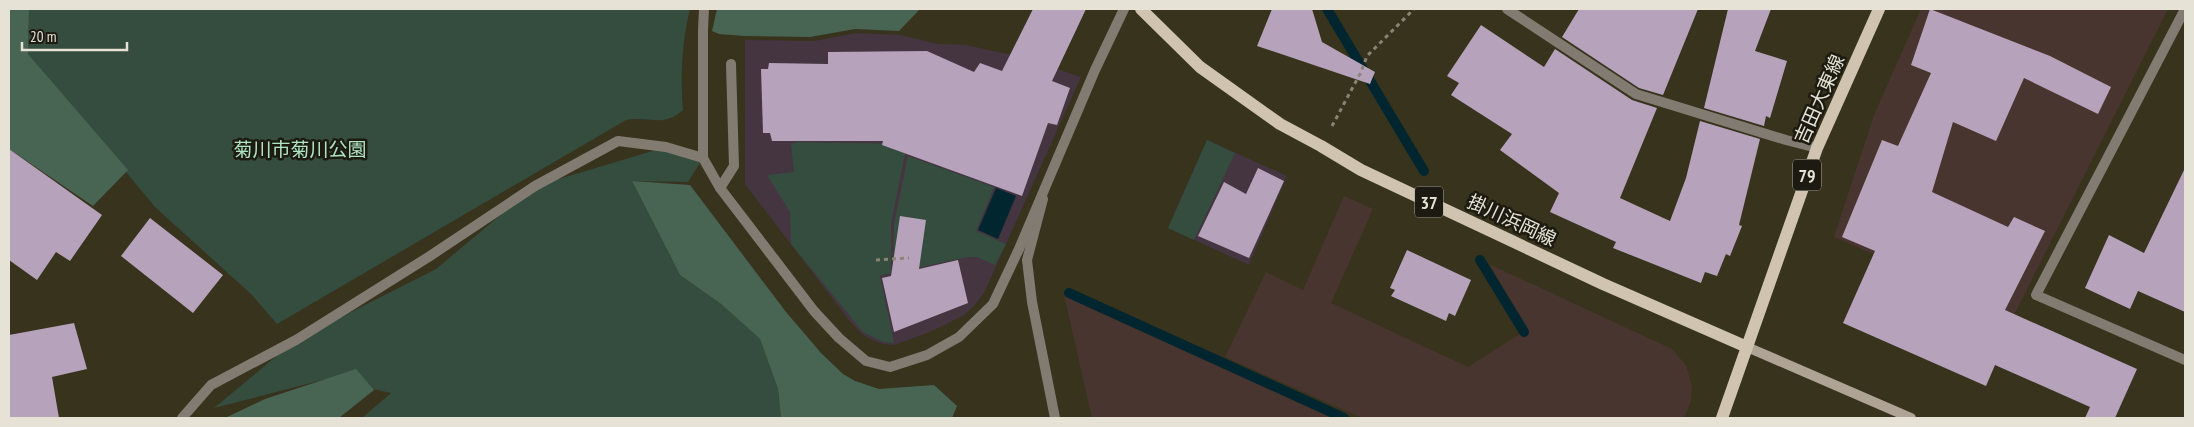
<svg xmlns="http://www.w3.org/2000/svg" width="2194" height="427" viewBox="0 0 2194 427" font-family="'PT Sans Narrow','Noto Sans JP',sans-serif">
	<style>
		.commercial { fill: #49352f }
		.education { fill: #443541 }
		.green { fill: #344d3e }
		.forest { fill: #486453 }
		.water { fill: #02262f }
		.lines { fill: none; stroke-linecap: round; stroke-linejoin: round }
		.stream { stroke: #02262f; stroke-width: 10 }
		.building { fill: #b6a2bb }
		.path { stroke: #898573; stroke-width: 3; stroke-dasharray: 4 4; stroke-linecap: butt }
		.lane { stroke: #817b72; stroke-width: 10 }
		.street { stroke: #817b72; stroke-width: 10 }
		.secondary { stroke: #aea395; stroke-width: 10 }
		.primary { stroke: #d0c3af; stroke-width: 12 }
		.labels { text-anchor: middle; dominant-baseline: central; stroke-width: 5; stroke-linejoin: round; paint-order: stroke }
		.shield { fill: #1d1b11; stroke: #aaa79b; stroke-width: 1 }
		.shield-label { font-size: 18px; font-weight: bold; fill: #e6e3d6 }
		.street-label { font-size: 19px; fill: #e6e3d6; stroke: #1d1b11 }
		.park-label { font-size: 19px; fill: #ade4c2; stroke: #1d1b11 }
	</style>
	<rect width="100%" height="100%" fill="#38331d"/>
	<path class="commercial" d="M 1921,9 L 2168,9 L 2014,315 L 1834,237 L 1874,115 Z
		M 1344,196 L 1373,209 L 1331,303 L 1468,367 L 1528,329 L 1489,264 L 1672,349 L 1686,365 L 1692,386 L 1691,401 L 1684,418 L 1362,418 L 1225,357 L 1266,272 L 1303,290 Z
		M 1064,295 L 1334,418 L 1092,418 Z"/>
	<path class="education" d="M 856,33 L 900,35 L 938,44 L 966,45 L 1022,57 L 1081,77 L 984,293 L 974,306 L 964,315 L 930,332 L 894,345 L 883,344 L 872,340 L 862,334 L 848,319 L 745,184 L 745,40 L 814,41 Z
		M 1207,140 L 1287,176 L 1249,265 L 1168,228 Z"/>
	<path class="green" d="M 29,9 L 690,9 C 682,41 680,77 683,110 C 663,128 651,116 626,120 L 277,324 L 251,294 L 155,207 L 28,54 Z
		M 1207,140 L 1235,153 L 1194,240 L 1168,228 Z
		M 798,142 L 907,144 L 891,224 L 891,273 L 880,276 L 894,343 L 883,342 L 863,332 L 791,244 L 790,212 L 767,175 L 794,172 L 791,144 Z
		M 666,147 L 703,158 L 688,182 L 632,181 L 680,275 L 721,304 L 760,339 L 778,389 L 781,418 L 362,418 L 391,393 L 326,379 L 214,408 L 296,340 L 436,269 L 535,186 Z
		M 908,156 L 994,187 L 976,231 L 1006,244 L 995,265 L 977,257 L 968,257 L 893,273 L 894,224 Z"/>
	<path class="forest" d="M 9,9 L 29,9 L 28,54 L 128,170 L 93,206 L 9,149 Z
		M 717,9 L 920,9 L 899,31 L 855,29 L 810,37 L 744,36 L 719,34 L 712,31 Z
		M 632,181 L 690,185 L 786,312 L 821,353 L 843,374 L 855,381 L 879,389 L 934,385 L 957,406 L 952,418 L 781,418 L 778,389 L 760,339 L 721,304 L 680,275 Z
		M 356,369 L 374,390 L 339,418 L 225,418 L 265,399 Z"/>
	<path class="water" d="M 996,188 L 1016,196 L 998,239 L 978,230 Z"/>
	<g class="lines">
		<path class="stream" d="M 1327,9 L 1424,171
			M 1480,260 L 1524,332
			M 1069,293 L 1344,418"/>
	</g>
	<path class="building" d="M 1033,9 L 1086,9 L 1052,81 L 1070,88 L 1057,125 L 1048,123 L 1022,196 L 882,145 L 883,141 L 772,141 L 770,133 L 763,133 L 761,69 L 768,69 L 769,63 L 828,64 L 828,52 L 927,51 L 974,72 L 980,63 L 1002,71 Z
		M 1272,9 L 1312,9 L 1322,42 L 1375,72 L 1370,84 L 1257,46 Z
		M 1579,9 L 1698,9 L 1663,95 L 1639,88 L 1562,37 Z
		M 1728,9 L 1771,9 L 1755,51 L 1787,61 L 1770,118 L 1766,116 L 1764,126 L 1704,108 Z
		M 1930,9 L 2050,56 L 2111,87 L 2098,114 L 2024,78 L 1996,141 L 1953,122 L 1932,192 L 2008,227 L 2014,217 L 2045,231 L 2005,310 L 2137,369 L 2115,418 L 2085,418 L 2090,407 L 1995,365 L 1986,386 L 1843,323 L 1875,251 L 1842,237 L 1882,140 L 1898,146 L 1931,73 L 1911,65 Z
		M 1481,25 L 1544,67 L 1555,49 L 1632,100 L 1657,108 L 1620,198 L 1670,221 L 1686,178 L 1700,121 L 1760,139 L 1739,225 L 1742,226 L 1730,256 L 1726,254 L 1717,276 L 1705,272 L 1701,283 L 1613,248 L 1616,242 L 1550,212 L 1559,193 L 1500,150 L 1512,134 L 1451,95 L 1459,83 L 1447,76 Z
		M 9,149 L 102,215 L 70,261 L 56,252 L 37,280 L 9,260 Z
		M 1258,168 L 1284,181 L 1249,258 L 1198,236 L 1224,182 L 1246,194 Z
		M 2185,168 L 2185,312 L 2138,291 L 2130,309 L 2085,288 L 2109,235 L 2144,253 Z
		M 900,216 L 926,220 L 919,269 L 958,260 L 968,303 L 894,332 L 882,278 L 891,276 Z
		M 150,218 L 223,275 L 193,313 L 121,256 Z
		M 1407,250 L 1471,280 L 1455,316 L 1449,313 L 1446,321 L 1391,296 L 1395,290 L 1390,288 Z
		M 74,323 L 87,369 L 52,377 L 59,418 L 9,418 L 9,335 Z"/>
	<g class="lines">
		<path class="path" d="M 1332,126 L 1361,72 L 1367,56 L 1414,9
			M 876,260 L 909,258"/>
		<path class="lane" d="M 720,188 L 734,166 L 731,64
			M 1043,199 L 1027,260 L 1032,302 L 1055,418
			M 182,418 L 211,385 L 296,340 L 430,256 L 535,186 L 618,141 L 666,147 L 703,158"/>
		<path class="street" d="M 704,9 L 703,30 L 703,158 L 720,188 L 814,311 L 839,338 L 866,361 L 890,367 L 927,355 L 959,337 L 993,304 L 1019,249 L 1095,70 L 1124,9
			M 1507,9 L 1636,94 L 1786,140 L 1817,148
			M 2185,9 L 2036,295 L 2185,360"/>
		<path class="secondary" d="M 1747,347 L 1911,418"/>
		<path class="primary" d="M 1141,9 L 1200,67 L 1280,124 L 1321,146 L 1361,170 L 1603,284 L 1747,347
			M 1722,418 L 1817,148 L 1879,9"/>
	</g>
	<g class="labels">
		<g class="shield">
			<rect x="1793" y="159.5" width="28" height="31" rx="4"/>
			<rect x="1415" y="186.5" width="28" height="31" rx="4"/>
		</g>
		<g class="shield-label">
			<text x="1807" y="175">79</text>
			<text x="1429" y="202">37</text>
		</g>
		<g class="street-label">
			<text transform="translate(1819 99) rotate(-66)">吉田大東線</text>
			<text transform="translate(1512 220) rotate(25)">掛川浜岡線</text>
		</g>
		<g class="park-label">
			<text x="300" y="149">菊川市菊川公園</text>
		</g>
	</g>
	<rect width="2194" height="427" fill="none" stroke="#e6e3d6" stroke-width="20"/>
	<path d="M22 42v8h105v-8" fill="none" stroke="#e6e3d6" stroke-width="2.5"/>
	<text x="30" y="42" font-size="15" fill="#e6e3d6" stroke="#1d1b11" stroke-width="4" paint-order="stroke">20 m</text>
</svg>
